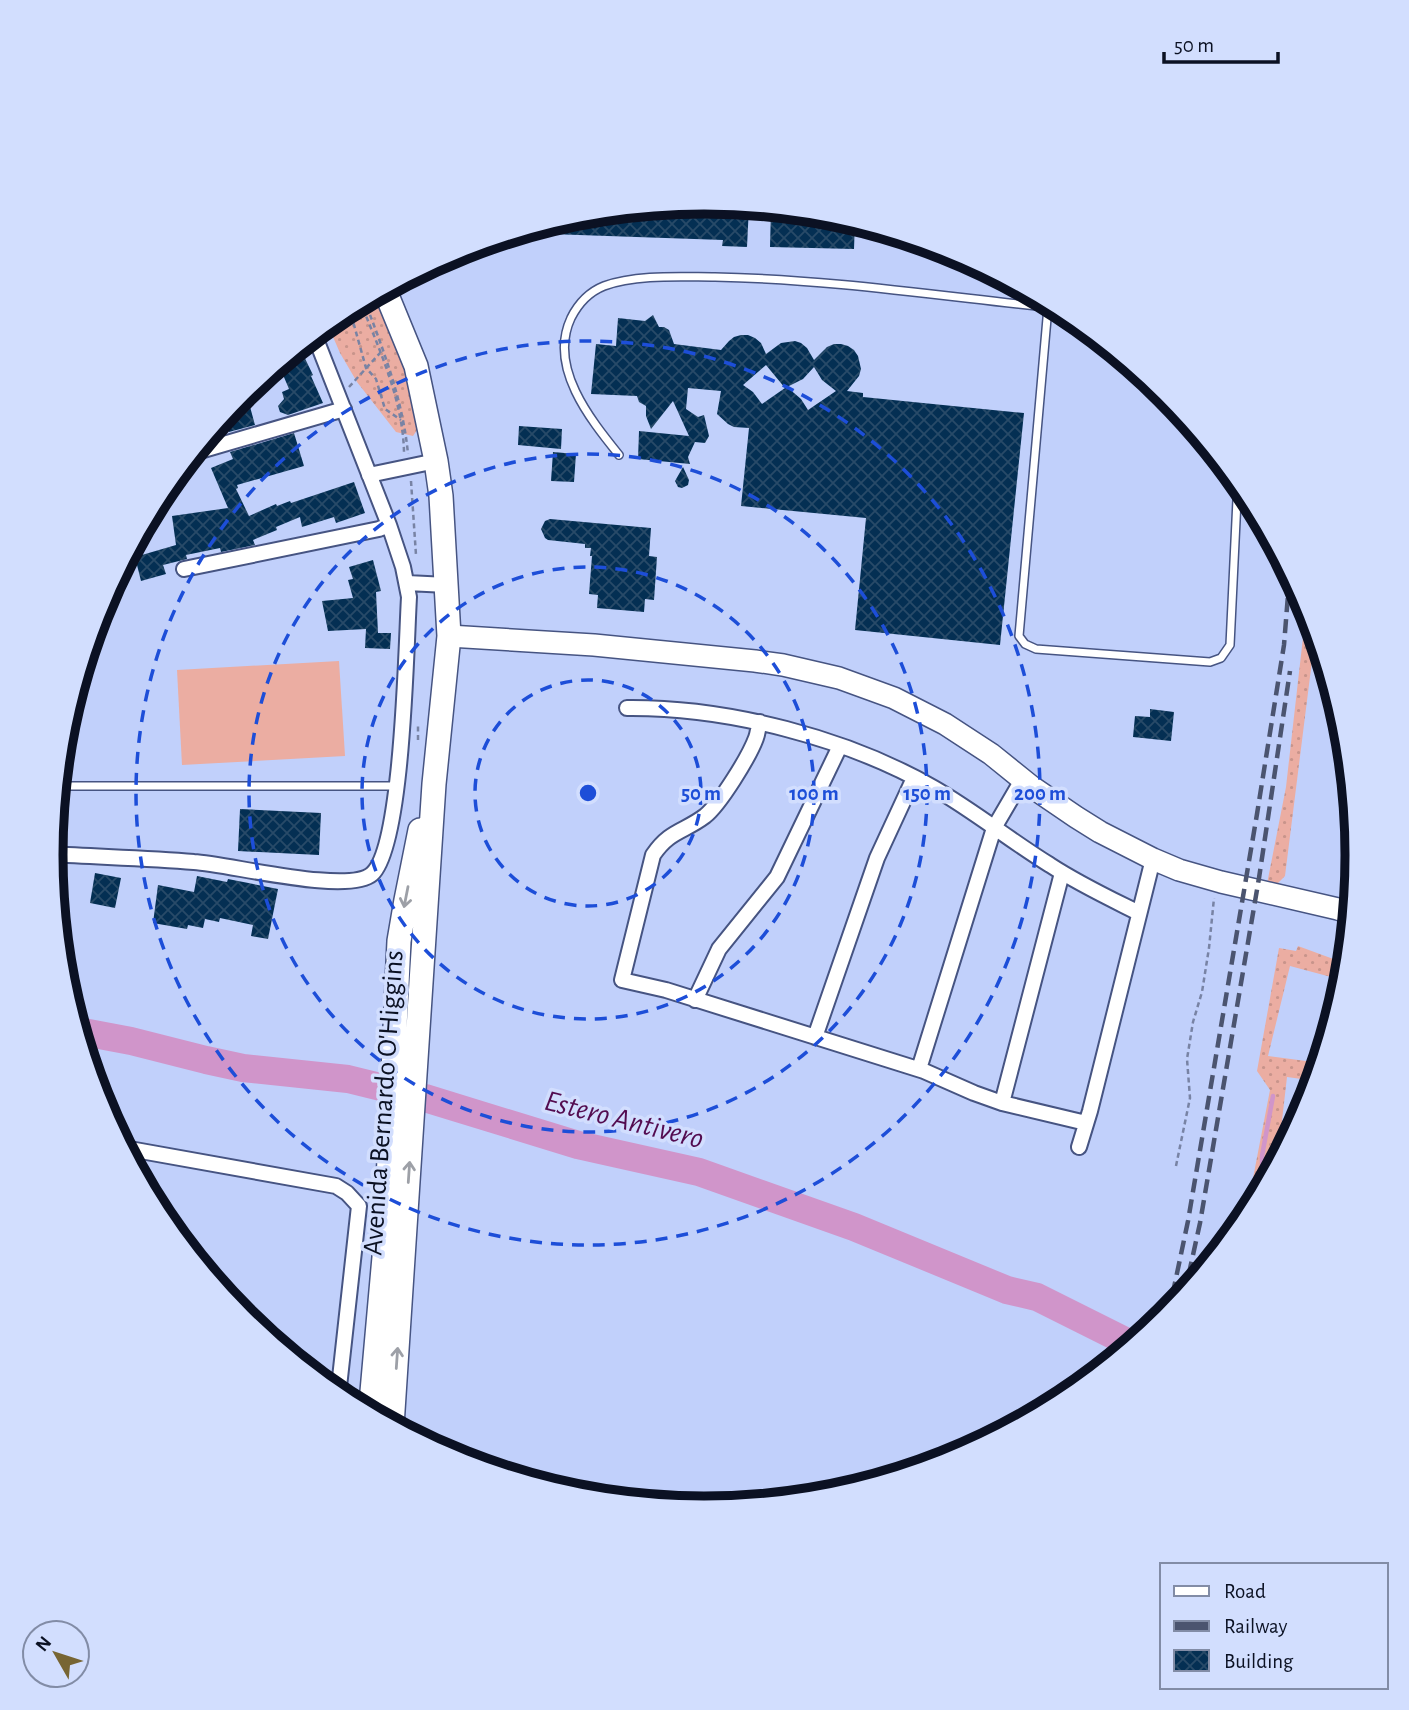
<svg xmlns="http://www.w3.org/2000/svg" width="1409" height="1710" viewBox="0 0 1409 1710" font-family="'Alegreya Sans',sans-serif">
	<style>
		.grass { fill: url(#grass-dots) }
		.pitch { fill: #ebada2 }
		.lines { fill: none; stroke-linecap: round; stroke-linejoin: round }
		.stream { stroke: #d095ca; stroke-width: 4.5 }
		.river { stroke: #d095ca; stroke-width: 28 }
		.building { fill: url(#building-cross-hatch); fill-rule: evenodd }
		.lane-casing { stroke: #465482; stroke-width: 10 }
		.street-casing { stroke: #465482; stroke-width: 18 }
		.secondary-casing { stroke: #465482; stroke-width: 24 }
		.primary-casing { stroke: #465482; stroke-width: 26 }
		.path { stroke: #7883a4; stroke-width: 2.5; stroke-dasharray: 5 3.5; stroke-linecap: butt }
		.lane { stroke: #fff; stroke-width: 7 }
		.street { stroke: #fff; stroke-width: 14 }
		.secondary { stroke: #fff; stroke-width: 21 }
		.primary { stroke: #fff; stroke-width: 23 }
		.rail { stroke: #4b546f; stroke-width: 4.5; stroke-dasharray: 14 7; stroke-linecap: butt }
		.oneway { stroke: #9da0a7 }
		.ring { fill: none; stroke: #1d4ed8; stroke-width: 3.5; stroke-dasharray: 12 9 }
		.labels { text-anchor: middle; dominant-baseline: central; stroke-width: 7; stroke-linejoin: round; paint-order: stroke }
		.street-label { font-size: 28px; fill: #0b1123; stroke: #d2defe }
		.water-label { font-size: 30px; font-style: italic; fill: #530c50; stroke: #d2defe }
		.rim { fill: none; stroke: #0b1123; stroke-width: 9 }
		.centre { fill: #1d4ed8; stroke: #d2defe; stroke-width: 3.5 }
		.ring-label { font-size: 21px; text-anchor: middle; font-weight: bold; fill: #1d4ed8; stroke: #d2defe; stroke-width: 7; stroke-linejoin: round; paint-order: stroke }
	</style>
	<defs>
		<pattern id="grass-dots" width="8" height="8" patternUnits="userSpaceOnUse" patternTransform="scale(1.75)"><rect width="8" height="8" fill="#ebada2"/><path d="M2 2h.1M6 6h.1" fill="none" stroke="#c8948b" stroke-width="1.8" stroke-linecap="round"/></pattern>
		<pattern id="building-cross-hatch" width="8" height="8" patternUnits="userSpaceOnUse" patternTransform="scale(1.75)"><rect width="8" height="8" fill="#042f53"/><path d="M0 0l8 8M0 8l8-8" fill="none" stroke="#284a68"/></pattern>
	</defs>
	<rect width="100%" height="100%" fill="#c1d0fb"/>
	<path class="grass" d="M 376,293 L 409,384 L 417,430 L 413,436 L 396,432 L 357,382 L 340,353 L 327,323 L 342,311 Z
		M 1307,602 L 1316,629 L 1285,876 L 1278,883 L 1267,884 L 1286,787 Z
		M 1298,946 L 1347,964 L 1346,981 L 1290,966 L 1268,1056 L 1321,1063 L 1316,1081 L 1287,1077 L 1277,1164 L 1254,1206 L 1248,1204 L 1270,1090 L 1257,1071 L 1279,948 L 1296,951 Z"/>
	<path class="pitch" d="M 339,661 L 345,756 L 182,765 L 177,670 Z"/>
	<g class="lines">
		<path class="stream" d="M 1270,1177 L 1262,1167 L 1262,1156 L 1273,1096"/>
		<path class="river" d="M 78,1031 L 131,1041 L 206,1060 L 243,1068 L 348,1079 L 425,1098 L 578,1145 L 699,1172 L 854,1227 L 1007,1290 L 1037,1297 L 1133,1345"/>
	</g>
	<path class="building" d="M 705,201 L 749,206 L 747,247 L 722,246 L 723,240 L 521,233 L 521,231 L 577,214 Z
		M 771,209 L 832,214 L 855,221 L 854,249 L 770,247 Z
		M 653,315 L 659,327 L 664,327 L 669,330 L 674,344 L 721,350 L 729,341 L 734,337 L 741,335 L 748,335 L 755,338 L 761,343 L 766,354 L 781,343 L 795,341 L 801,343 L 807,348 L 814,360 L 827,347 L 834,344 L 841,344 L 848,346 L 854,350 L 858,356 L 861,369 L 859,376 L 847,391 L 863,393 L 863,397 L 1024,413 L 1000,645 L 855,630 L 866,518 L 741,506 L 749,428 L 734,427 L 728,424 L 717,414 L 721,391 L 688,388 L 686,409 L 698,417 L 704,415 L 709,436 L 705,443 L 695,442 L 688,457 L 690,464 L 638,459 L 639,431 L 689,436 L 673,401 L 651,429 L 646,416 L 646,406 L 639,402 L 637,396 L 591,394 L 596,344 L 616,346 L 618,318 L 645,321 ZM 766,365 L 785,388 L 762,404 L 753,392 L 743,385 ZM 814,367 L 822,380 L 836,391 L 808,410 L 801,399 L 787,387 L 803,379 Z
		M 299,346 L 313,375 L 311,376 L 323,403 L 288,415 L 280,412 L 278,406 L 284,399 L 282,392 L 289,389 L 278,363 Z
		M 249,403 L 255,425 L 229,432 L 224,415 L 228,410 Z
		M 519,426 L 562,429 L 561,449 L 518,445 Z
		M 294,433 L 304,466 L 237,485 L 238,488 L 236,489 L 249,516 L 276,504 L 277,506 L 290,501 L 291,503 L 354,482 L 365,513 L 336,523 L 334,517 L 302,527 L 300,517 L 276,527 L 277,530 L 253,540 L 255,545 L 221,552 L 220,548 L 186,555 L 187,559 L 163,565 L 166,574 L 141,581 L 135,557 L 176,545 L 172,516 L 228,508 L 211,468 L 233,459 L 230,452 Z
		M 553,452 L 576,454 L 574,482 L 551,481 Z
		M 683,467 L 689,480 L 688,485 L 682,488 L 678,487 L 675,481 Z
		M 550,519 L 651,528 L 649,556 L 657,557 L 654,600 L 645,599 L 644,612 L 597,608 L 598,595 L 589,594 L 592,556 L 590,556 L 591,548 L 585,548 L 585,544 L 548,540 L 545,538 L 541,529 L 545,521 Z
		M 373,560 L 381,591 L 376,592 L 378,633 L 391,633 L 390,649 L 365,648 L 366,629 L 328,631 L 322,601 L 353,598 L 348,580 L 353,579 L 349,567 Z
		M 1150,709 L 1174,712 L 1171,741 L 1133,737 L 1135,716 L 1150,717 Z
		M 240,809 L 321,813 L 319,855 L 238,851 Z
		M 95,873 L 121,878 L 115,908 L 90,903 Z
		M 197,876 L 227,882 L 228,879 L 278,889 L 268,939 L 251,936 L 253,925 L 220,918 L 219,922 L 205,919 L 203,928 L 188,925 L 187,929 L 153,923 L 158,885 L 194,892 Z"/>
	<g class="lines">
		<defs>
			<path id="lane" d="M 1048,307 L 1019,636 L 1025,644 L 1036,649 L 1210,662 L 1221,658 L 1230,645 L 1238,479
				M 619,455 C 590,419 548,367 571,318 C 578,304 589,292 604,286 C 636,274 682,277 715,277 C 831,279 947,297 1063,309
				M 58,781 L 69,786 L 396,786"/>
			<path id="street" d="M 193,453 L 344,409
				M 369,475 L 436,461
				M 184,569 L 379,529 L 389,525
				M 407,583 L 447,585
				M 627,708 C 728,707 847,738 934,788 C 974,811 1011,841 1050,865 C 1079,884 1109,898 1139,913
				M 760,722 C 758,727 758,733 756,738 C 749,757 720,804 705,816 C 684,832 670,830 653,855 L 622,980 L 666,990 L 924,1071 L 974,1093 L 1002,1103 L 1086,1123
				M 51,854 C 99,857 147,858 194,862 C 229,864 348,895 372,874 C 403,846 406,647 409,597 L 403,567 L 389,525 L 314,334
				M 695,1000 L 719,949 L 777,877 L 840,746
				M 815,1037 L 877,858 L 914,778
				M 919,1069 L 994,828 L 1022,780
				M 1002,1103 L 1062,873
				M 1079,1147 L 1090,1111 L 1153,859
				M 124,1148 L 336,1186 L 347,1193 L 359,1206 L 338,1396"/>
			<path id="secondary" d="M 449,636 L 594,645 L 755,661 L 783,665 L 839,678 L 894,698 L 945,724 L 991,754 L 1032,787 L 1076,817 L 1100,832 L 1153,859 L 1179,870 L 1221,882 L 1338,909 L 1352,914"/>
			<path id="primary" d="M 384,288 L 416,366 L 436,461 L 441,496 L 449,636 L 434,784 L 392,1426
				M 370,1414 L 385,1246 L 399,941 L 406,900 L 420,830"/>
		</defs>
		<use href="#lane" class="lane-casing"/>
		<use href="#street" class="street-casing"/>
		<use href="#secondary" class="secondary-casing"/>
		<use href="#primary" class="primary-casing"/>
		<path class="path" d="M 364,299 C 383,349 403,400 408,454
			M 360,301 C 379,349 403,400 404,452
			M 349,307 L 366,368 L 376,379 L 385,409 L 401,420
			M 328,327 L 365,314
			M 349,387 L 380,353
			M 411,481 L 416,555
			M 418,740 L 418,726
			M 1176,1166 L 1190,1098 L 1187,1059 L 1193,1022 L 1202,992 L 1209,948 L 1214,898"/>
		<use href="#lane" class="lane"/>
		<use href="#street" class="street"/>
		<use href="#secondary" class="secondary"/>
		<use href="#primary" class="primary"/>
		<path class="rail" d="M 1184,1296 L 1200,1223 L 1259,878 L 1290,671
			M 1168,1316 L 1188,1221 L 1257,814 L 1284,645 L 1290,570"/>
	</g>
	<defs><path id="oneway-shaft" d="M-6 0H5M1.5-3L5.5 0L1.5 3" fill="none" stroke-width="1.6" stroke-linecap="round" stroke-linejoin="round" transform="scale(1.75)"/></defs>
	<g class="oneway">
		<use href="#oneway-shaft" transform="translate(406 897) rotate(101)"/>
		<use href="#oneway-shaft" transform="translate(409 1172) rotate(-86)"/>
		<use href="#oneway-shaft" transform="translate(397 1358) rotate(-86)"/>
	</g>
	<g class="ring">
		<circle cx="588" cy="793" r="113"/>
		<circle cx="588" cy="793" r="226"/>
		<circle cx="588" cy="793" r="339"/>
		<circle cx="588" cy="793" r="452"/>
	</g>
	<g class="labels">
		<g class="street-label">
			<text transform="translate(384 1103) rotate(-86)">Avenida Bernardo O'Higgins</text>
		</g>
		<g class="water-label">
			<text transform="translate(624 1120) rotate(14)">Estero Antivero</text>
		</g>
	</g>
	<path d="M0 0H1409V1710H0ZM63 855a641 641 0 1 1 1282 0a641 641 0 1 1-1282 0Z" fill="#d2defe" fill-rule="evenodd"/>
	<path class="rim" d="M63 855a641 641 0 1 1 1282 0a641 641 0 1 1-1282 0Z"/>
	<circle cx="588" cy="793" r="10" class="centre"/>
	<g class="ring-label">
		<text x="701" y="800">50 m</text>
		<text x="814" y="800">100 m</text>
		<text x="927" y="800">150 m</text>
		<text x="1040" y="800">200 m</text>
	</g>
	<rect x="1160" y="1563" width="228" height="126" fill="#d2defe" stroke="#828ca6" stroke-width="2"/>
	<rect x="1174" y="1586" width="35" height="10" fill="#ffffff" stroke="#828ca6" stroke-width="2"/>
	<text x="1224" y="1598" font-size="21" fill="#0b1123">Road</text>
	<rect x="1174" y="1621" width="35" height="10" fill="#4b546f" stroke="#828ca6" stroke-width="2"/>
	<text x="1224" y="1633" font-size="21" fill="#0b1123">Railway</text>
	<rect x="1174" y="1650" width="35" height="21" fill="url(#building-cross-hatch)" stroke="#828ca6" stroke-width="2"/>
	<text x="1224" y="1668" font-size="21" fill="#0b1123">Building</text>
	<g transform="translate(56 1654) rotate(309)"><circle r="33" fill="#d2defe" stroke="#828ca6" stroke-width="2"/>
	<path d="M0-5L12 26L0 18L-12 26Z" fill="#776533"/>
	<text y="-10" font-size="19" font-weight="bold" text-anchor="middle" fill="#0b1123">N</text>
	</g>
	<path d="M1164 52v10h114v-10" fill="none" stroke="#0b1123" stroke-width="3.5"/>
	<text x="1174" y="52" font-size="21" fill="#0b1123" stroke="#d2defe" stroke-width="5" paint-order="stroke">50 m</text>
</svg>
